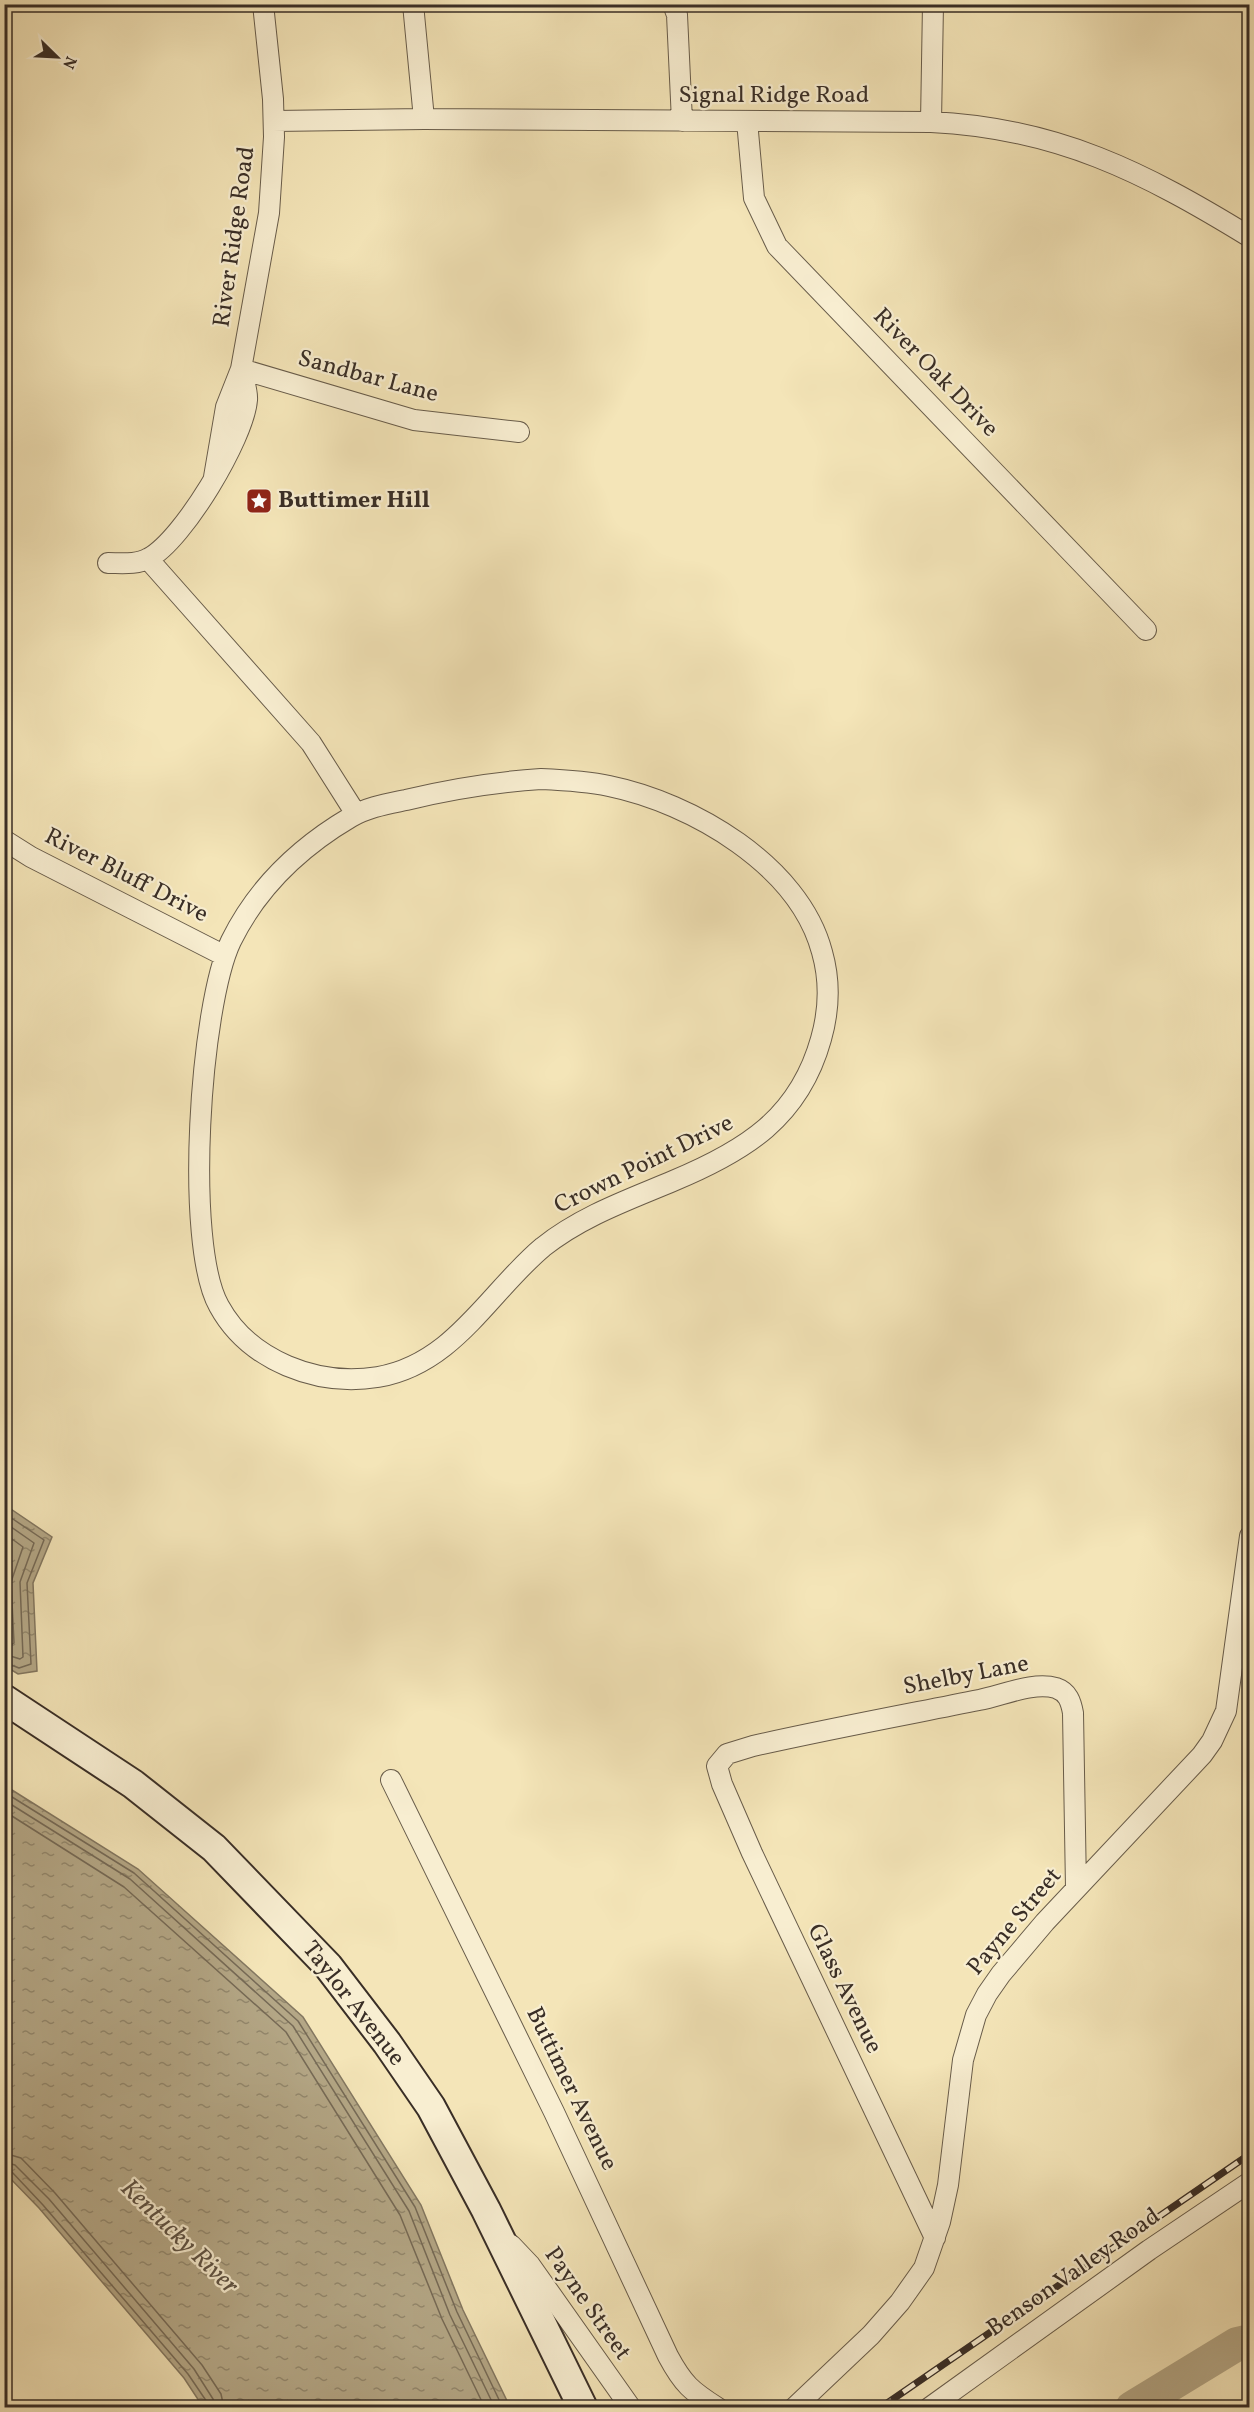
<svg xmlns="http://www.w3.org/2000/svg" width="1254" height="2412" viewBox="0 0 1254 2412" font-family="Vollkorn,serif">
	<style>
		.water { fill: url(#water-ripples); stroke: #837760; stroke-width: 1.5 }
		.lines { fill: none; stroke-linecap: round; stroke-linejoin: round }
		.shore { stroke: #766a56; stroke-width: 1.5 }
		.river { stroke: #b4a786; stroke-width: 34 }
		.minor-casing { stroke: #685c4a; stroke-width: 22 }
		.secondary-casing { stroke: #392e26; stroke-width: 32 }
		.minor { stroke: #f8eed1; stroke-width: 20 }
		.secondary { stroke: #f8eed1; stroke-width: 28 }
		.rail-casing { stroke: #392e26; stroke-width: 7 }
		.rail { stroke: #f8eed1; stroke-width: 4.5; stroke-dasharray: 14; stroke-linecap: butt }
		.labels { text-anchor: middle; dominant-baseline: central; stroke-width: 4.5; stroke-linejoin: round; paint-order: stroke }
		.street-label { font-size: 24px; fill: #392e26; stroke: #f8eed1 }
		.poi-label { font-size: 24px; font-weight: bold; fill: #392e26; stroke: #f8eed1; text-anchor: start }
		.water-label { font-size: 26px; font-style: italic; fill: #5e5243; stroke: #f8eed1 }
	</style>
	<defs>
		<pattern id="water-ripples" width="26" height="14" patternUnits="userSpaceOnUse" patternTransform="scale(1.5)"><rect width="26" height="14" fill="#b4a786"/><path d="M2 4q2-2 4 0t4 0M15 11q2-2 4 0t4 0" fill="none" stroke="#93886d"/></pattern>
	</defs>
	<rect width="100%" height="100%" fill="#f4e5b8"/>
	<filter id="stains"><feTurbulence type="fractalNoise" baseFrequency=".00333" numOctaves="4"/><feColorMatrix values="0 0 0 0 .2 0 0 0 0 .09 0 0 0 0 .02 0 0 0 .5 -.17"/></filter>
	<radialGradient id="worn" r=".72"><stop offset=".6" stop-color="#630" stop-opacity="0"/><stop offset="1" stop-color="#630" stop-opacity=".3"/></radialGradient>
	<path class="water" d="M 5,1505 L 52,1537 L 33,1583 L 37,1671 L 18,1674 L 5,1666 Z
		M 4,1785 L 138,1869 L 303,2017 L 421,2205 L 463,2310 L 510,2407 L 203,2407 L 184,2378 L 39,2208 L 5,2173 Z"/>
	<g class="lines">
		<path class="shore" d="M 4,1513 L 44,1540 L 27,1583 L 31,1664 L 19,1668 L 4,1662
			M 4,1522 L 34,1543 L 20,1582 L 23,1657 L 20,1659 L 4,1654
			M 4,1533 L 23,1547 L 11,1582 L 14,1643 L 11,1645 L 4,1645
			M 4,1792 L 134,1873 L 298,2021 L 415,2207 L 457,2312 L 503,2408
			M 4,1800 L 130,1879 L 293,2026 L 409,2211 L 450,2315 L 495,2408
			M 4,1811 L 124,1887 L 286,2032 L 400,2215 L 442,2319 L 485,2408
			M 4,2153 L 21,2158 L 55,2193 L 202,2365 L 221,2394 L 224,2408
			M 4,2162 L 15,2165 L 49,2199 L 194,2369 L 213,2399 L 215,2408
			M 4,2169 L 11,2171 L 43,2205 L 188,2374 L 207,2402 L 208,2408"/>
		<path class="river" d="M 1132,2408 L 1237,2344 L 1250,2341"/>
		<defs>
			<path id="minor" d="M 413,4 L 424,119
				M 673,4 L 677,15 L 682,121
				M 274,121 L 424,119 L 931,122 C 1057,128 1144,172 1250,237
				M 747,121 L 754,198 L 777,246 L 1146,630
				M 931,122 L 933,4
				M 241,369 L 414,420 L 519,432
				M 214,477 L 226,407 L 241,369 L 269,213 L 274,137 L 273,99 L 263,4
				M 148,559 L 311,743 L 356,814
				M 108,563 C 121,563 137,565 149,558 C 183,540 244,438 247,400 C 248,391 243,378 241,369
				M 541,779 C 564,780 586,781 609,786 C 692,803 799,865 822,952 C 830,980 829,1011 821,1039 C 799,1118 745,1151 673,1181 C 628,1200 582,1216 543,1247 C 489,1292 454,1364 378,1377 C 318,1387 249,1361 219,1306 C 184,1244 200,1006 231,941 C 257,888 300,847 351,817 C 368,807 387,804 406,800 C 451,789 496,782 541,779 Z
				M 4,840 L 31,857 L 225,956
				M 391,1780 L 554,2112 L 668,2356 C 683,2384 691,2391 718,2408
				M 935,2238 L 752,1853 L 722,1784 L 717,1766 L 727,1754 L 753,1746 C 828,1729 904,1715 979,1700 C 1002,1696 1033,1681 1056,1688 C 1068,1692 1071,1702 1073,1713 L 1076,1888
				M 511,2245 L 530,2265 L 631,2408
				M 794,2408 L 871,2335 L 900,2302 L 924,2268 L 940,2222 L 948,2185 L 963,2060 L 976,2015 L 987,1994 L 1001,1974 L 1045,1922 L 1202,1755 L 1212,1741 L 1226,1711 L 1250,1536
				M 929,2408 L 1149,2250 L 1250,2182"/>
			<path id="secondary" d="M 4,1699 L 133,1784 L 214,1848 L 328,1966 L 387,2043 L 431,2107 L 486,2210 L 583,2408"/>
		</defs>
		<use href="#minor" class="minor-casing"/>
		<use href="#secondary" class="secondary-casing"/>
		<use href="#minor" class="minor"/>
		<use href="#secondary" class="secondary"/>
		<defs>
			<path id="rail" d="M 880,2408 L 1250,2154"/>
		</defs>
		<use href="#rail" class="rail-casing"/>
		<use href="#rail" class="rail"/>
	</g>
	<defs>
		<symbol id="sight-square" viewBox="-11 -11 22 22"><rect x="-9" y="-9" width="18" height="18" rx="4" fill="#8f2418" stroke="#f8eed1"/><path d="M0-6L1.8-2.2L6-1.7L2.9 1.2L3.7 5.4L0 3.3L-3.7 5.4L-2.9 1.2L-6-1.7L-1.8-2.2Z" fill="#fff"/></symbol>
	</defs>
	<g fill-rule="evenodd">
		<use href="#sight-square" x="244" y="486" width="30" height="30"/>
	</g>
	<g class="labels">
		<g class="street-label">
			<text x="774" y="96">Signal Ridge Road</text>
			<text transform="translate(235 237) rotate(-82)">River Ridge Road</text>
			<text transform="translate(935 373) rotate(46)">River Oak Drive</text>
			<text transform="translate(368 377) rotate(15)">Sandbar Lane</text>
			<text transform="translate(126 876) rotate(27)">River Bluff Drive</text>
			<text transform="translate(644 1165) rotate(-26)">Crown Point Drive</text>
			<text transform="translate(966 1676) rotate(-11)">Shelby Lane</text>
			<text transform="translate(1015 1922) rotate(-50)">Payne Street</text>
			<text transform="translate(844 1989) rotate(64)">Glass Avenue</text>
			<text transform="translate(353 2004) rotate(52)">Taylor Avenue</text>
			<text transform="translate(571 2089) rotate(64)">Buttimer Avenue</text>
			<text transform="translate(1074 2273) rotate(-35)">Benson Valley Road</text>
			<text transform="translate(587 2304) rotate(55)">Payne Street</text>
		</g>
		<g class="poi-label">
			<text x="278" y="501">Buttimer Hill</text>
		</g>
		<g class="water-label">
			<text transform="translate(179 2237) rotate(44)">Kentucky River</text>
		</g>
	</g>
	<rect width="1254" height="2412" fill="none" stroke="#f4e5b8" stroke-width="24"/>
	<rect x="6" y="6" width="1242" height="2400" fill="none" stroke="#392e26" stroke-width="3"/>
	<rect x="12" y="12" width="1230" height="2388" fill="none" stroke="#392e26" stroke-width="1.5"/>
	<g transform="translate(57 57) rotate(114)" stroke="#f8eed1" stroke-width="4.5" paint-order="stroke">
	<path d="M0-4.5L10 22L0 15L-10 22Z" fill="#392e26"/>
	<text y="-9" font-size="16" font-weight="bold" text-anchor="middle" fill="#392e26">N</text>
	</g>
	<rect width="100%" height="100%" filter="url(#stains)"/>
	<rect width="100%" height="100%" fill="url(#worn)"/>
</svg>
